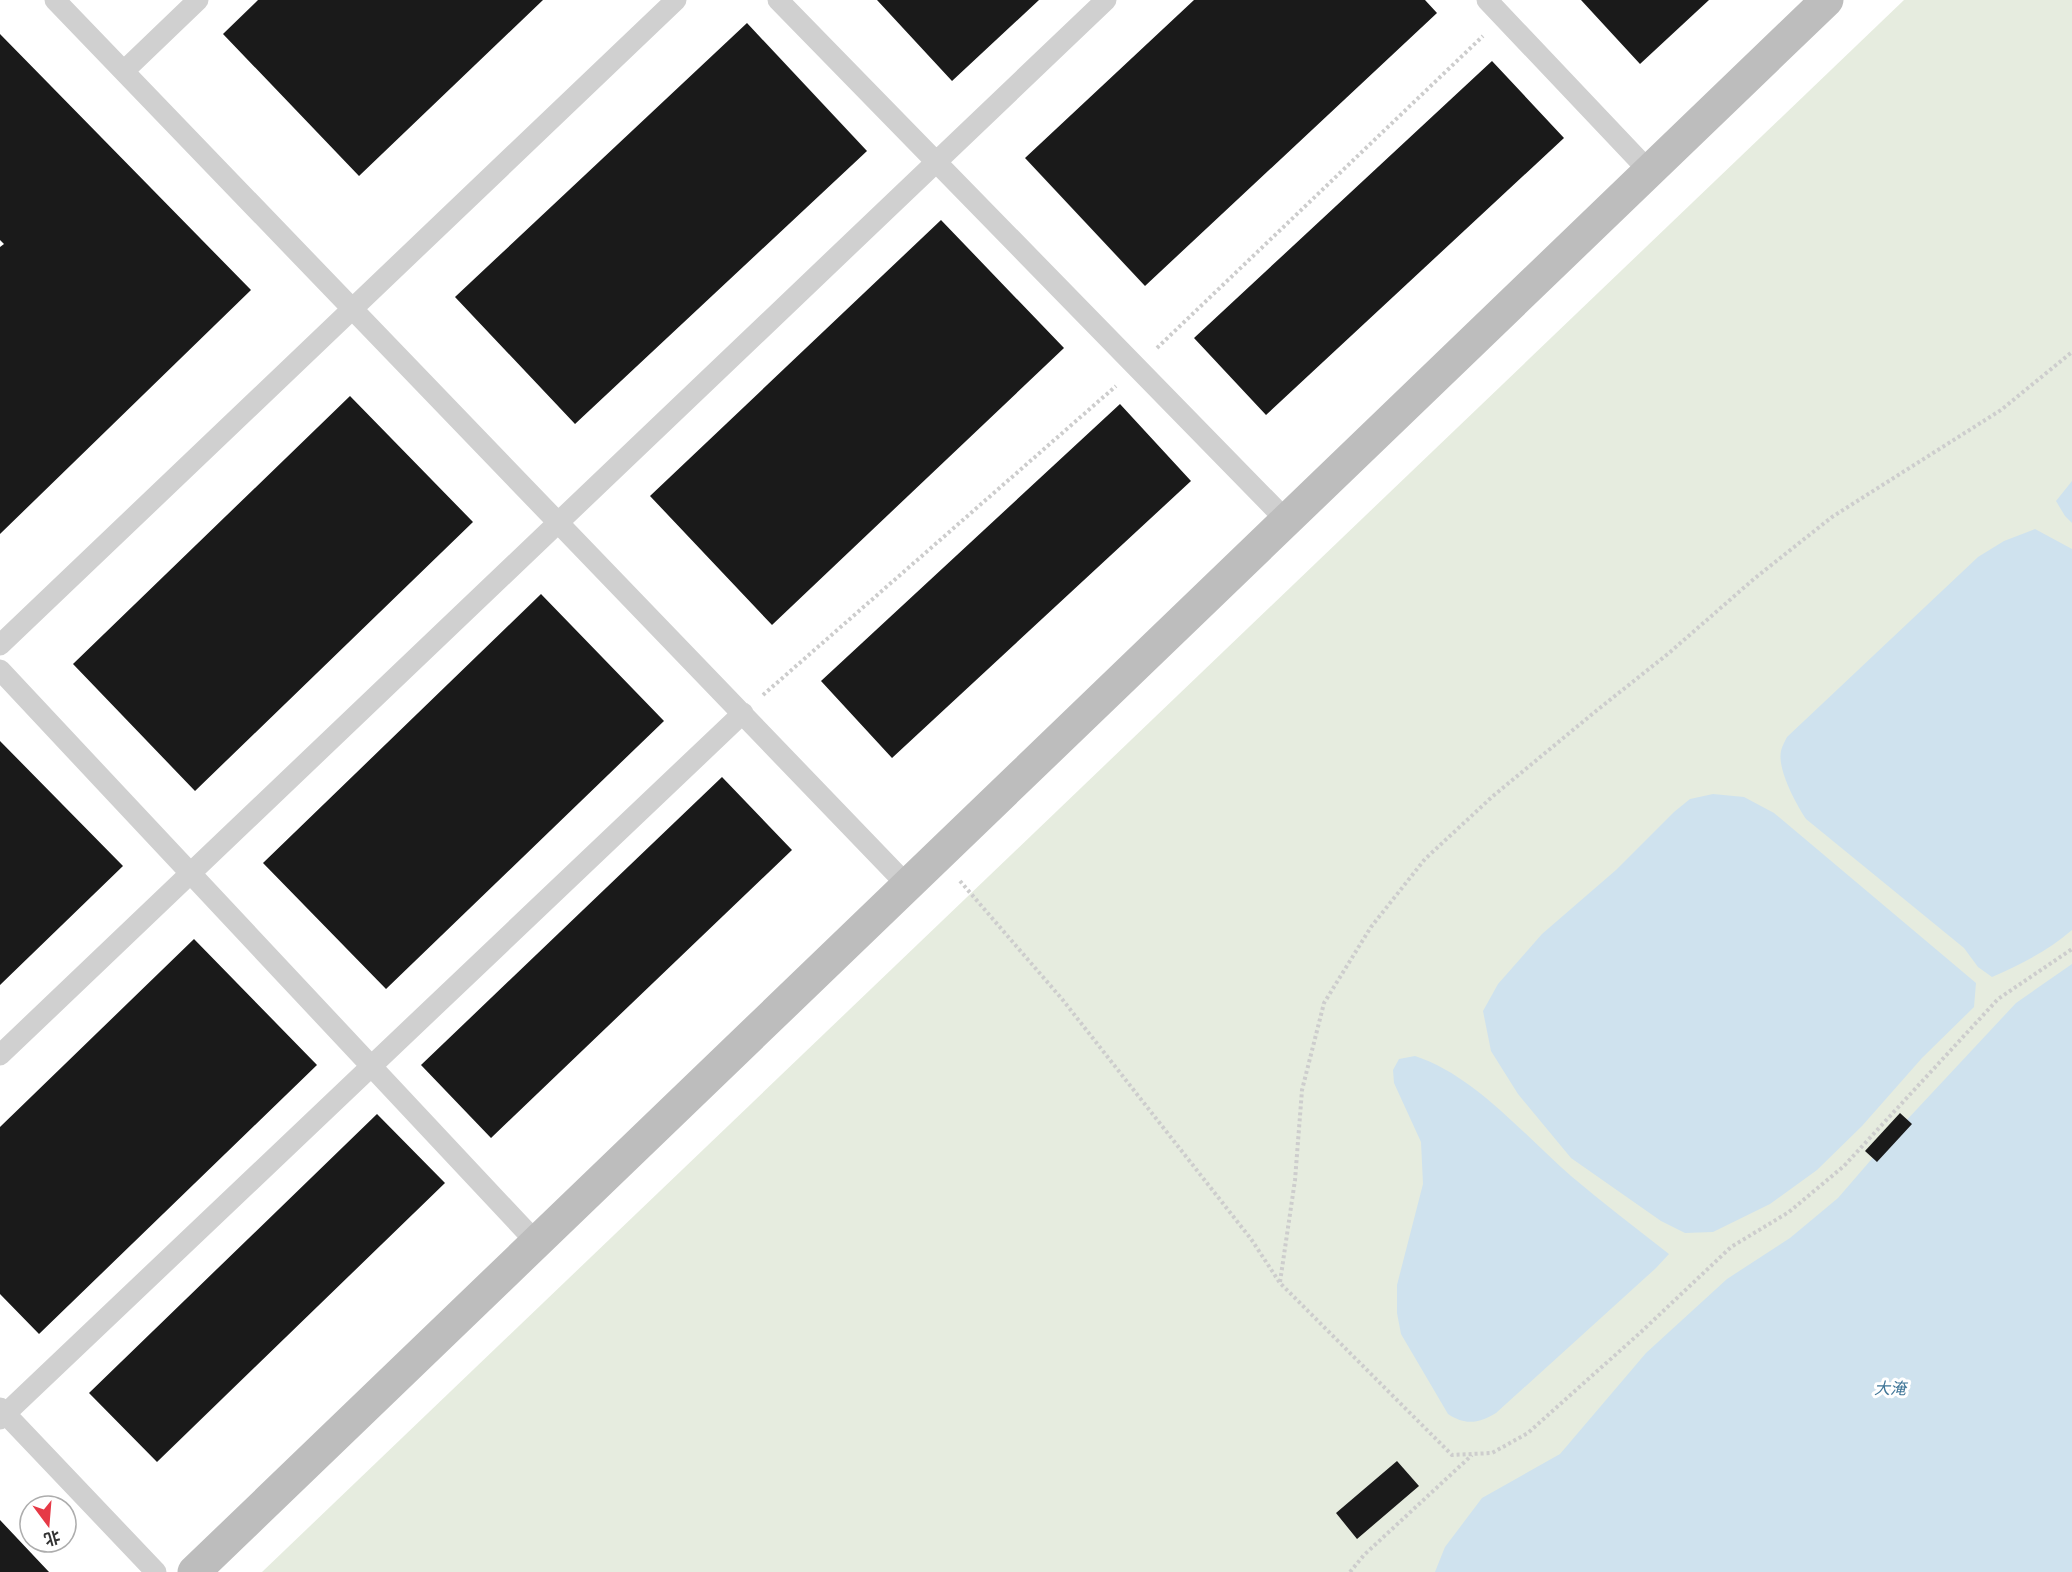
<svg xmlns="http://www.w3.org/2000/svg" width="2072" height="1572" viewBox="0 0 2072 1572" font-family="Overpass,'Noto Sans SC',sans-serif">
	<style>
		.green { fill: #e6ecdf }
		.water { fill: #cfe2ee }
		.building { fill: #1a1a1a }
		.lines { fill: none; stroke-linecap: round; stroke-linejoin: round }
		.path { stroke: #cdcdcd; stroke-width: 4; stroke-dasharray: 3 3; stroke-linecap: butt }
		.lane { stroke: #d0d0d0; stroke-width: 21 }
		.secondary { stroke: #bdbdbd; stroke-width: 33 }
		.labels { text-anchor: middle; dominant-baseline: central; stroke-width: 6; stroke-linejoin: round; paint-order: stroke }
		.water-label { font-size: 16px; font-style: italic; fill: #3f7597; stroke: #fff }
	</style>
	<rect width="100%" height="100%" fill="#fff"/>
	<path class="green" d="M 1904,0 L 2072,0 L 2072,1572 L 262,1572 Z"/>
	<path class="water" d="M 2072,481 L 2072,523 L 2065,516 L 2056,501 Z
		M 2035,529 L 2072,549 L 2072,930 C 2048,951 2021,964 1992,977 L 1978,967 L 1964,948 L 1806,819 C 1796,804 1777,769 1781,751 C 1782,746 1785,741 1787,737 L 1978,557 L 2004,541 Z
		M 1713,794 L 1744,797 L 1774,813 L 1976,983 L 1974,1007 L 1922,1058 L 1862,1126 L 1817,1170 L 1770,1204 L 1713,1232 L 1685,1233 L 1661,1221 L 1571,1158 L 1518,1094 L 1491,1051 L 1483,1011 L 1498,984 L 1542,934 L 1616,870 L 1674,812 L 1690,799 Z
		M 2072,964 L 2072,1572 L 1435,1572 L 1445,1547 L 1482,1498 L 1560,1454 L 1646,1353 L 1727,1279 L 1790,1238 L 1838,1198 L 1889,1139 L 2016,1003 Z
		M 1415,1056 C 1474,1075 1525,1136 1571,1176 C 1603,1203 1636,1228 1669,1254 L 1656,1268 L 1496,1413 C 1479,1423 1466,1426 1448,1414 L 1401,1334 L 1397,1313 L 1397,1285 L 1423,1184 L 1421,1142 L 1394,1083 L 1393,1070 L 1399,1059 Z"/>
	<path class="building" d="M 258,0 L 543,0 L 359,176 L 223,34 Z
		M 877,0 L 1039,0 L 952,81 Z
		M 1194,0 L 1425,0 L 1437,13 L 1145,286 L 1025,158 Z
		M 1581,0 L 1709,0 L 1640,64 Z
		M 747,23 L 867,151 L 575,424 L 455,297 Z
		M 0,34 L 251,290 L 0,534 L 0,247 L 4,244 L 0,240 Z
		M 1492,61 L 1564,138 L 1266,415 L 1194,338 Z
		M 941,220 L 1064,348 L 772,625 L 650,496 Z
		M 350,396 L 473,522 L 195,791 L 73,664 Z
		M 1120,404 L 1191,481 L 892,758 L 821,681 Z
		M 541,594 L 664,721 L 386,989 L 263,863 Z
		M 0,741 L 123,866 L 0,985 Z
		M 722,777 L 792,850 L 491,1138 L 421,1065 Z
		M 194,939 L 317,1065 L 39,1334 L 0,1294 L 0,1127 Z
		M 1900,1113 L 1912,1124 L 1877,1162 L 1865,1151 Z
		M 377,1114 L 445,1183 L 157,1462 L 89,1393 Z
		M 1397,1461 L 1419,1486 L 1357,1539 L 1336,1513 Z
		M 0,1520 L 49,1572 L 0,1572 Z"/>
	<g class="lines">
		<path class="path" d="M 1157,348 L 1483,36
			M 763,695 L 1116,386
			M 960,881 L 1062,999 L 1251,1239 L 1280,1283 L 1452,1455 L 1492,1453 L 1528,1433 L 1641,1332 L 1731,1247 L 1789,1212 L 1844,1166 L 1998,999 L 2072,949
			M 1280,1282 L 1295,1180 L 1302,1090 L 1324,1003 L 1371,927 L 1425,859 L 1493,796 L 1596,711 L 1669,653 L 1755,578 L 1832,517 L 2001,410 L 2072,352
			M 1350,1572 L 1364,1555 L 1472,1455"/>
		<path class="lane" d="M 55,0 L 907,885
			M 778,0 L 1286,520
			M 1487,0 L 1649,171
			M 124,71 L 198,0
			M 0,645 L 676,0
			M 0,670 L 536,1242
			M 0,1055 L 1106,0
			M 0,1408 L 156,1572
			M 0,1419 L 743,713"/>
		<path class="secondary" d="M 194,1572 L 1827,0"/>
	</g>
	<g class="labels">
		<g class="water-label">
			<text x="1890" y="1390">大淹</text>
		</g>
	</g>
	<g transform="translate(48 1524) rotate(164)"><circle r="28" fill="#ffffff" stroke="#adadad" stroke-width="1.5"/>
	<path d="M0-4.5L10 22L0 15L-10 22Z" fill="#e63946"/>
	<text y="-9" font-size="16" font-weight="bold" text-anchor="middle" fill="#333333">北</text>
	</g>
</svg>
